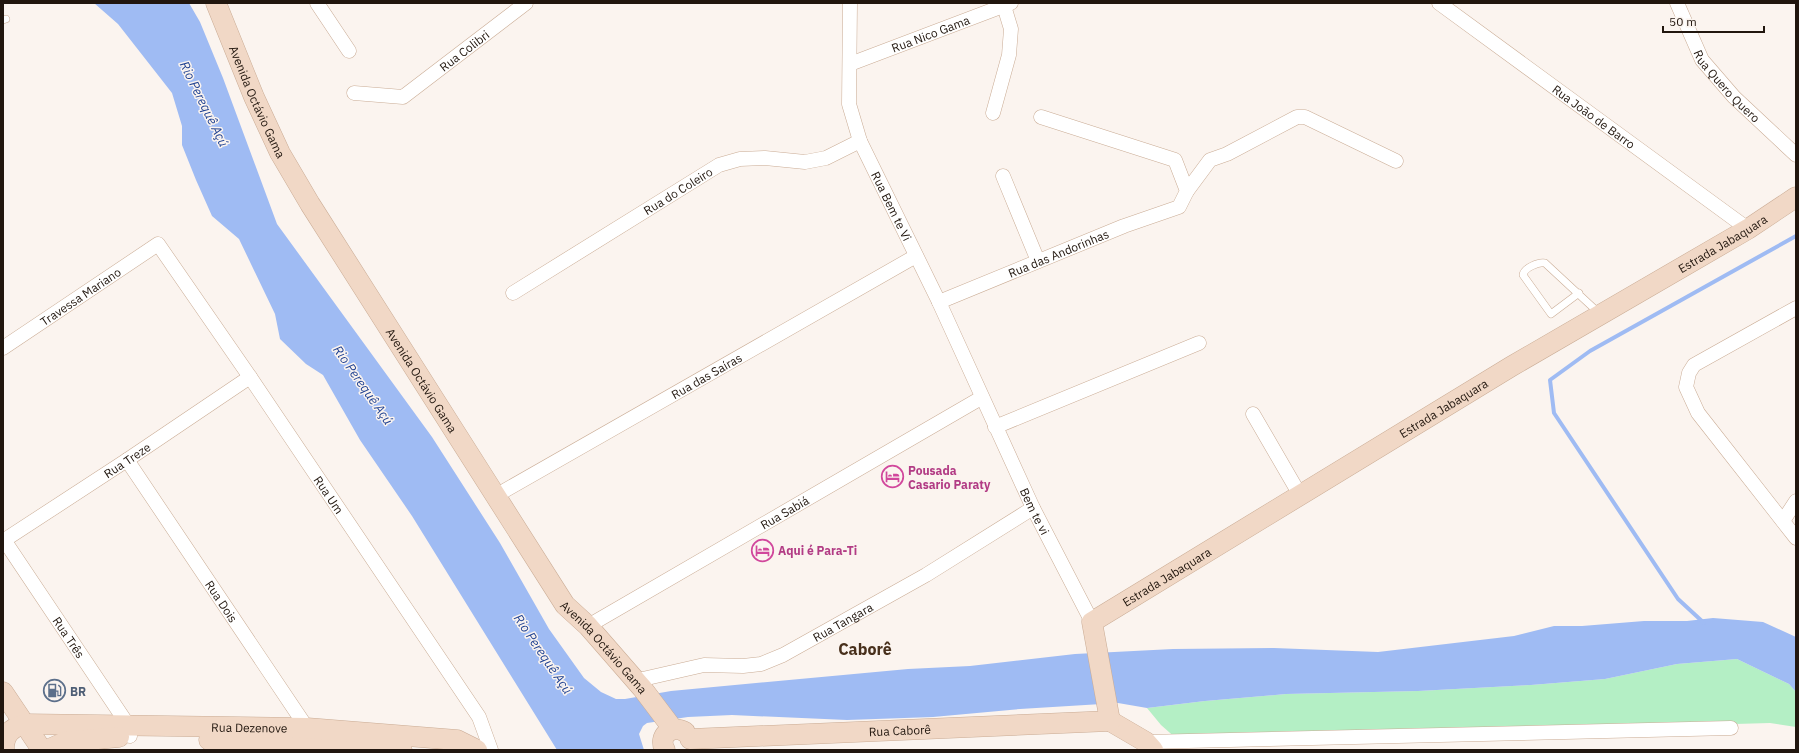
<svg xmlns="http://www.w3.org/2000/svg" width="1799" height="753" viewBox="0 0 1799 753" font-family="'IBM Plex Sans',sans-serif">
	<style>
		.green { fill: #b4efc5 }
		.water { fill: #9fbbf3 }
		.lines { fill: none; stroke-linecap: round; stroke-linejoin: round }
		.stream { stroke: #9fbbf3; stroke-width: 4 }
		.lane-casing { stroke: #caac95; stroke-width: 8 }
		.street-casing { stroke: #caac95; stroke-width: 15 }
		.secondary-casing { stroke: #caac95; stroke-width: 21 }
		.lane { stroke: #fff; stroke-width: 7 }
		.street { stroke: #fff; stroke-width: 14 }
		.secondary { stroke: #f1d8c6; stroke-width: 20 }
		.labels { text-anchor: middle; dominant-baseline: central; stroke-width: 3; stroke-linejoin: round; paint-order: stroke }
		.street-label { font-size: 12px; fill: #21160e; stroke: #fbf4ef }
		.hotel-label { font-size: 12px; font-weight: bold; fill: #b23c85; stroke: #fbf4ef; text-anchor: start }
		.service-label { font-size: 12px; font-weight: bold; fill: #4e5e75; stroke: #fbf4ef; text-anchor: start }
		.water-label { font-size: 13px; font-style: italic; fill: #214393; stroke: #fbf4ef }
		.district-label { font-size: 16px; font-weight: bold; fill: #48301c; stroke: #fbf4ef }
	</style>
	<rect width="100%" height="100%" fill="#fbf4ef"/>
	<path class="green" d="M 1737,659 L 1789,684 L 1796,692 L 1796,727 L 1770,723 L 1178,740 L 1161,725 L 1147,708 L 1205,701 L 1286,694 L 1418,691 L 1531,685 L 1605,679 L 1677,664 Z"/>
	<path class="water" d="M 94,3 L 189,3 L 200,22 L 223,78 L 277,224 L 432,437 L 500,543 L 549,629 L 584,678 L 601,692 L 616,699 L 625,699 L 671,691 L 908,669 L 970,666 L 1075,654 L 1173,649 L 1274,648 L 1378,652 L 1514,636 L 1554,626 L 1582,626 L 1644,621 L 1687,621 L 1713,618 L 1763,622 L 1796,637 L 1796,692 L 1789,684 L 1737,659 L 1677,664 L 1605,679 L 1531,685 L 1418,691 L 1286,694 L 1205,701 L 1147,708 L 1118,703 L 1020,709 L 933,717 L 847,720 L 732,715 L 688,717 L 647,723 L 643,726 L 639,734 L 644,750 L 557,750 L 412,516 L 360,440 L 323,375 L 306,364 L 280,339 L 275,314 L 239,239 L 212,216 L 196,180 L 182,145 L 182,126 L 172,93 L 118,24 Z"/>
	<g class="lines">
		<path class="stream" d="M 1704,623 L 1678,599 L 1554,413 L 1550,380 L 1590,351 L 1796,236"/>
		<defs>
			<path id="lane" d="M 3,20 L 6,19
				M 1579,293 L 1551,314 L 1523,275 C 1524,268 1538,262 1545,263 L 1600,314"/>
			<g id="street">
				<path d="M 317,3 L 349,51"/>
				<path id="s1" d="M 850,3 L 849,104 L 860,141 L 939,302 L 1033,508 L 1092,622"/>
				<path id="s2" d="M 1439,3 L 1748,229"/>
				<path id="s3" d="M 1677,3 L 1702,60 L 1734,97 L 1796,155"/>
				<path id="s4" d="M 850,64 L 1011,3"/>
				<path id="s5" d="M 354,93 L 403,97 L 526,3"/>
				<path d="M 993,113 L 1009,55 L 1011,29 L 1004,6"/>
				<path d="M 1003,176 L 1038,261"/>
				<path d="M 1187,191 L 1210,160 L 1227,154 L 1297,117 L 1305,117 L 1396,161"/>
				<path id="s6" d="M 513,293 L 719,165 L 740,159 L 765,158 L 805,162 L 826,158 L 860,141"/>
				<path id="s7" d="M 939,302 L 1124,226 L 1179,207 L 1187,191 L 1175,160 L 1041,117"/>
				<path d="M 1796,308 L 1694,365 L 1689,373 L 1686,387 L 1698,413 L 1796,538"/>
				<path id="s8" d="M 3,348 L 158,244 L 250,377 L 479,717 L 491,750"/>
				<path d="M 1253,414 L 1300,495"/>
				<path d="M 995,427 L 1199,343"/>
				<path id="s9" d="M 127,460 L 307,728 L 307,735"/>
				<path id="s10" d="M 497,495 L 916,256"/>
				<path d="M 1783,521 L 1796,501"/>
				<path id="s11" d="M 4,540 L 128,725 L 130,736"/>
				<path id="s12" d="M 3,541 L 127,460 L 250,377"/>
				<path id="s13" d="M 588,626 L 981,398"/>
				<path id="s14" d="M 634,681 L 704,665 L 743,666 L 761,664 L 783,655 L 926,575 L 1033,508"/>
				<path d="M 1146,742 L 1731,728"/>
			</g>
			<g id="secondary">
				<path id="s15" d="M 216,3 L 254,97 L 280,153 L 310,204 L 565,605 L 588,626 L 642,688 L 673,729"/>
				<path d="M 3,692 L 42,750"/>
				<path id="s16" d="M 1110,721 L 1092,622 L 1512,366 L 1748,229 L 1796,197"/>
				<path d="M 1110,721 L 1146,742 L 1153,750"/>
				<path id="s17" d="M 690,739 L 1110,721"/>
				<path d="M 209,740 L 402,750"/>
				<path id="s18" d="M 4,749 C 4,735 11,727 26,724 L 307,728 L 457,740 L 477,750"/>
				<path d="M 47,750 L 65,742 L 119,737"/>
				<path d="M 665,750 C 657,736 672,724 685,732"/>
			</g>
		</defs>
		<use href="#lane" class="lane-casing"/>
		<use href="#street" class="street-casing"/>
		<use href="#secondary" class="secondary-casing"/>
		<use href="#lane" class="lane"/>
		<use href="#street" class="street"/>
		<use href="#secondary" class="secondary"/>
	</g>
	<defs>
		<symbol id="hotel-ring" viewBox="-11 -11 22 22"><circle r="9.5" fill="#fbf4ef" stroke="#d1479c" stroke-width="1.5"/><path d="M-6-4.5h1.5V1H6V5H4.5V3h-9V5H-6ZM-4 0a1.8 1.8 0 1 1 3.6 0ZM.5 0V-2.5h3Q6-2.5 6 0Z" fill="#d1479c"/></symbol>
		<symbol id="fuel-ring" viewBox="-11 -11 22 22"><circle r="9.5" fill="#fbf4ef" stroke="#5c6f8a" stroke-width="1.5"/><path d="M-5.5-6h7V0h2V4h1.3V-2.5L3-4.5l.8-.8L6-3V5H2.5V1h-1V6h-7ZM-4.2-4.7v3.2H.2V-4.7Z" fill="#5c6f8a"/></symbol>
	</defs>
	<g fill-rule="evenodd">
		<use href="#hotel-ring" x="880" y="464" width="25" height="25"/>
		<use href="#hotel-ring" x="750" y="538" width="25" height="25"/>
		<use href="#fuel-ring" x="42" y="678" width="25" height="25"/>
	</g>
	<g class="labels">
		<g class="street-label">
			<text stroke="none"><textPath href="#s4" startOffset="86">Rua Nico Gama</textPath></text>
			<text stroke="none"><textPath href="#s5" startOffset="126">Rua Colibri</textPath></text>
			<text stroke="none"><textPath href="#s3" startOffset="98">Rua Quero Quero</textPath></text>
			<text stroke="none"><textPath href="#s15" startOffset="107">Avenida Octávio Gama</textPath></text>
			<text stroke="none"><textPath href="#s2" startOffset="192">Rua João de Barro</textPath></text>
			<text stroke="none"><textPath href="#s6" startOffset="194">Rua do Coleiro</textPath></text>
			<text stroke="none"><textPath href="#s1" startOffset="212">Rua Bem te Vi</textPath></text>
			<text stroke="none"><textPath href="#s16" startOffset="836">Estrada Jabaquara</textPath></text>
			<text stroke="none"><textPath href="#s7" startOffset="129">Rua das Andorinhas</textPath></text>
			<text stroke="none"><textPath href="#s8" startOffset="93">Travessa Mariano</textPath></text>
			<text stroke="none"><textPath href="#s10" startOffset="241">Rua das Saíras</textPath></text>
			<text stroke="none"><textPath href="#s15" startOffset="431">Avenida Octávio Gama</textPath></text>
			<text stroke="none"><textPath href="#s16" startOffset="512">Estrada Jabaquara</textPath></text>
			<text stroke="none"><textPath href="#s12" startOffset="148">Rua Treze</textPath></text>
			<text stroke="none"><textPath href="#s8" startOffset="490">Rua Um</textPath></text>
			<text stroke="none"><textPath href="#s1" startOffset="549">Bem te vi</textPath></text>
			<text stroke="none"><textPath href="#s13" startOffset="227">Rua Sabiá</textPath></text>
			<text stroke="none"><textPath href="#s16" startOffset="188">Estrada Jabaquara</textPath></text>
			<text stroke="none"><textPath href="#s9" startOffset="170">Rua Dois</textPath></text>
			<text stroke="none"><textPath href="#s14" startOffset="221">Rua Tangara</textPath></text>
			<text stroke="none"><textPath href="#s11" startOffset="117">Rua Três</textPath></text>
			<text stroke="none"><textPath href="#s15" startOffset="755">Avenida Octávio Gama</textPath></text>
			<text stroke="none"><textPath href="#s18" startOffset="260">Rua Dezenove</textPath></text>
			<text stroke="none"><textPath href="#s17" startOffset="210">Rua Caborê</textPath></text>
		</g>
		<g class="hotel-label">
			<text x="908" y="470">Pousada<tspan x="908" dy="14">Casario Paraty</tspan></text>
			<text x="778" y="550">Aqui é Para-Ti</text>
		</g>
		<g class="service-label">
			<text x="70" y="691">BR</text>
		</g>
		<g class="water-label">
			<text transform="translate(204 104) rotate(64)">Rio Perequê Açú</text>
			<text transform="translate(363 385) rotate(55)">Rio Perequê Açú</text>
			<text transform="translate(543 654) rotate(56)">Rio Perequê Açú</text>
		</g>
		<g class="district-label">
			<text x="865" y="649">Caborê</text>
		</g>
	</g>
	<rect width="1799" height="753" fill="none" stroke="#21160e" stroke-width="8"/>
	<path d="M1663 26v6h101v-6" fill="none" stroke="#21160e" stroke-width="2"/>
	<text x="1669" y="26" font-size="12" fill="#21160e" stroke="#fbf4ef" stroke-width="3" paint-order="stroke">50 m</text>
</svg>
